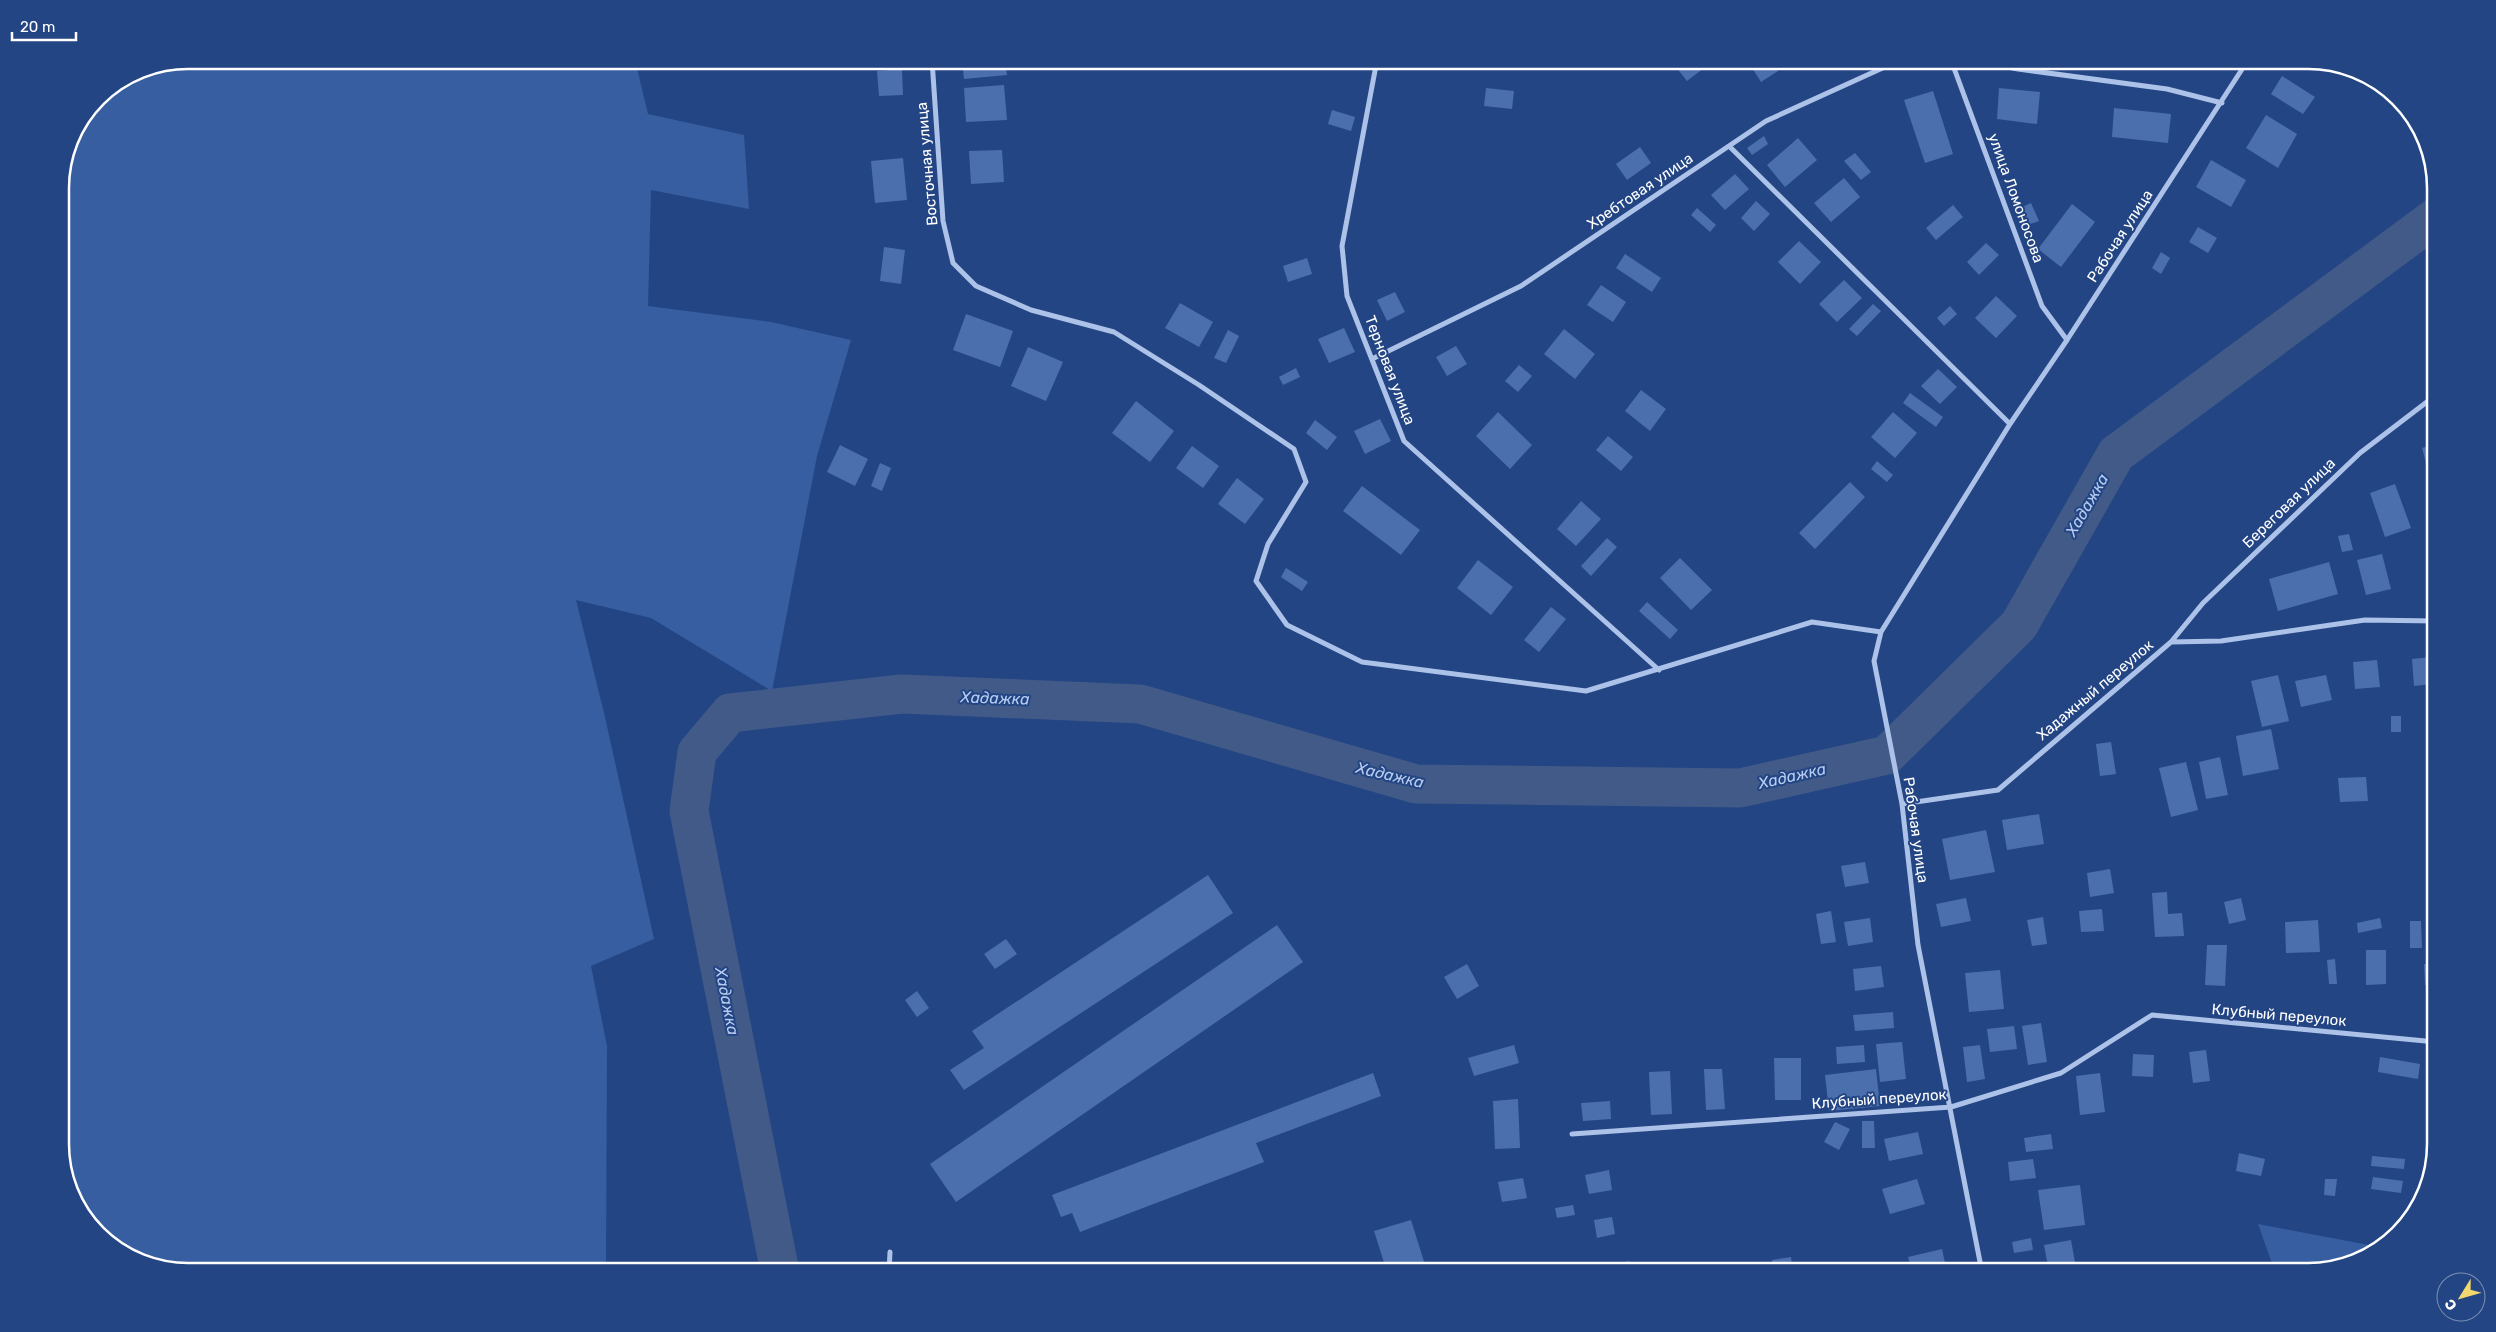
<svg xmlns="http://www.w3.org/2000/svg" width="2496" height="1332" viewBox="0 0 2496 1332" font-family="Rubik,sans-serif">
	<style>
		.green { fill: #375ea1 }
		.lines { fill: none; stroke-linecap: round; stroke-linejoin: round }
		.river { stroke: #415a88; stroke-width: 39 }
		.building { fill: #4b6fac }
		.street { stroke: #acc2e8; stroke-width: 5 }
		.labels { text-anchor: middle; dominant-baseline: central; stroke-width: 4; stroke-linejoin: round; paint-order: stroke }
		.street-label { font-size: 15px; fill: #fff; stroke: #234584 }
		.water-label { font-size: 16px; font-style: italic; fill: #b7ccf0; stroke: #234584 }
		.rim { fill: none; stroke: #fff; stroke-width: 2.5 }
	</style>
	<rect width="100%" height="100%" fill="#234584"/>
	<path class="green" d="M 188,60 L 635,60 L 648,114 L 744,135 L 749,209 L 651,190 L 648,306 L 771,322 L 851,340 L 817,456 L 772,691 L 651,618 L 576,600 L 605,717 L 654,939 L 591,966 L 607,1046 L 606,1272 L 188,1272 L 131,1259 L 81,1215 L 60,1152 L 60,180 L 70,139 L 98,97 L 139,70 Z
		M 2436,1103 L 2436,1144 L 2428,1176 Z
		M 2258,1224 L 2379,1247 L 2372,1255 L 2308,1272 L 2275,1272 Z"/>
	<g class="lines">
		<path class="river" d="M 780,1272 L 689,811 L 697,752 L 730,713 L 902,694 L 1140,704 L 1416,784 L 1740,788 L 1887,755 L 2019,625 L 2116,454 L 2436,217"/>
	</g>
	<path class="building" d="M 962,60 L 1005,60 L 1007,75 L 964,79 Z
		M 1675,60 L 1698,60 L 1704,68 L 1687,81 L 1672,62 Z
		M 1747,60 L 1771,60 L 1778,71 L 1761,82 Z
		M 902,69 L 903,95 L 879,96 L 877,71 Z
		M 2282,76 L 2315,97 L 2303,114 L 2271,94 Z
		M 1004,85 L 1007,120 L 966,122 L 964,88 Z
		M 1486,88 L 1514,91 L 1512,109 L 1484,106 Z
		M 1999,88 L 2040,92 L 2037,124 L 1997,119 Z
		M 1933,91 L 1953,154 L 1925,163 L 1904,100 Z
		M 2114,108 L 2171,114 L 2168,143 L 2112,137 Z
		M 1332,110 L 1355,117 L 1351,131 L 1328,124 Z
		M 2266,115 L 2297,134 L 2278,168 L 2246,148 Z
		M 1764,136 L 1768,144 L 1752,155 L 1747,148 Z
		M 1798,138 L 1817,160 L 1785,187 L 1767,165 Z
		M 1640,147 L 1651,163 L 1627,180 L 1616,164 Z
		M 1002,150 L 1004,182 L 971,184 L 969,151 Z
		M 1855,153 L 1871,172 L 1861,180 L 1844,161 Z
		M 903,158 L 907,200 L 875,203 L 871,161 Z
		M 2211,160 L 2246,180 L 2231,207 L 2196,187 Z
		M 1735,174 L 1749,189 L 1725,210 L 1711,195 Z
		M 1844,178 L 1860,197 L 1831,222 L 1814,203 Z
		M 1756,201 L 1770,214 L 1754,231 L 1741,218 Z
		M 2031,203 L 2039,221 L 2025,226 L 2018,209 Z
		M 2072,204 L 2095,222 L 2061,267 L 2038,249 Z
		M 1953,205 L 1963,217 L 1936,240 L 1926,228 Z
		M 1697,208 L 1716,225 L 1710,232 L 1691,215 Z
		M 2198,227 L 2217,238 L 2208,253 L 2189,242 Z
		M 1799,241 L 1821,262 L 1800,284 L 1778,262 Z
		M 1986,243 L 1999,255 L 1979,275 L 1967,262 Z
		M 884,247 L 905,250 L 901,284 L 880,281 Z
		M 2161,252 L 2170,258 L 2161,274 L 2152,268 Z
		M 1625,254 L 1661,278 L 1652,292 L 1616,268 Z
		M 1307,258 L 1312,274 L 1288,282 L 1283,266 Z
		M 1844,280 L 1862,298 L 1837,322 L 1819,304 Z
		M 1601,285 L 1626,302 L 1613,322 L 1587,305 Z
		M 1395,292 L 1405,312 L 1387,321 L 1377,300 Z
		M 1996,296 L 2017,316 L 1996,338 L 1975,318 Z
		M 1180,303 L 1213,322 L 1199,347 L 1165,328 Z
		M 1873,304 L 1881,311 L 1857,336 L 1849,329 Z
		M 1950,306 L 1957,314 L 1944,326 L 1937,318 Z
		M 966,314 L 1013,331 L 1000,367 L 953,350 Z
		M 1344,328 L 1355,352 L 1329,363 L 1318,339 Z
		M 1564,329 L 1595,354 L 1575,379 L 1544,354 Z
		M 1228,330 L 1239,336 L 1226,363 L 1214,358 Z
		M 1456,346 L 1467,364 L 1447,376 L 1436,357 Z
		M 1028,347 L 1063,362 L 1046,401 L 1011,386 Z
		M 1519,365 L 1532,376 L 1518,392 L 1505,381 Z
		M 1296,368 L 1300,377 L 1283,385 L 1279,377 Z
		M 1938,369 L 1957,387 L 1940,404 L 1921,386 Z
		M 1641,390 L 1666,409 L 1650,431 L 1625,411 Z
		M 1910,393 L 1943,417 L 1936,427 L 1903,403 Z
		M 1136,401 L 1174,431 L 1150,462 L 1112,433 Z
		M 1498,412 L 1532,445 L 1510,469 L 1476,436 Z
		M 1893,412 L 1917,433 L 1895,458 L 1871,437 Z
		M 1380,419 L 1391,441 L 1365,454 L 1354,431 Z
		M 1315,420 L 1337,437 L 1327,450 L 1306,433 Z
		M 1608,436 L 1633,457 L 1621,471 L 1596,450 Z
		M 840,445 L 868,459 L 855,486 L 827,472 Z
		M 2432,445 L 2436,468 L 2428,470 L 2422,448 Z
		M 1192,446 L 1219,466 L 1203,488 L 1176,468 Z
		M 1877,461 L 1893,475 L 1887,482 L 1871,469 Z
		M 880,463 L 891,468 L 882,491 L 871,486 Z
		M 1237,478 L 1264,499 L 1245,524 L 1218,504 Z
		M 1850,482 L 1865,497 L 1815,549 L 1799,533 Z
		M 2395,484 L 2411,528 L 2385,537 L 2370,493 Z
		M 1362,486 L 1420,530 L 1401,555 L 1343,511 Z
		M 1581,501 L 1601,519 L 1576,546 L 1557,529 Z
		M 2349,534 L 2353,550 L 2342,552 L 2338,536 Z
		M 1607,538 L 1617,547 L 1591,576 L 1581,566 Z
		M 2382,554 L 2391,589 L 2366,595 L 2357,560 Z
		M 1680,558 L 1712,590 L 1691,610 L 1660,578 Z
		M 1478,560 L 1513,587 L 1491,615 L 1457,588 Z
		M 2329,562 L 2338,594 L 2278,611 L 2269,579 Z
		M 1286,568 L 1308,582 L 1302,591 L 1281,577 Z
		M 1647,602 L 1678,630 L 1670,639 L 1639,611 Z
		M 1551,607 L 1566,619 L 1539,652 L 1524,640 Z
		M 2431,657 L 2433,684 L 2414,686 L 2412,659 Z
		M 2377,660 L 2380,687 L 2355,689 L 2353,662 Z
		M 2278,675 L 2289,721 L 2262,727 L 2251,681 Z
		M 2326,675 L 2332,700 L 2301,707 L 2295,681 Z
		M 2391,716 L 2401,716 L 2401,732 L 2391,732 Z
		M 2271,729 L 2279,769 L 2243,776 L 2236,736 Z
		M 2111,742 L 2116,774 L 2100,776 L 2096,744 Z
		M 2220,757 L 2228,795 L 2206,799 L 2199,762 Z
		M 2186,762 L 2198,810 L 2171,817 L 2159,768 Z
		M 2366,777 L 2368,801 L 2340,802 L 2338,778 Z
		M 2039,814 L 2044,844 L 2007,850 L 2002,820 Z
		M 1986,830 L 1995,872 L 1950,880 L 1942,839 Z
		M 1865,862 L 1869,883 L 1845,887 L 1841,866 Z
		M 2110,869 L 2114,893 L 2090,897 L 2087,873 Z
		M 1208,875 L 1233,913 L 964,1090 L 950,1070 L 984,1048 L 972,1031 Z
		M 2167,892 L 2168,914 L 2182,913 L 2184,936 L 2155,937 L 2152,893 Z
		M 1966,898 L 1971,921 L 1941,927 L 1936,904 Z
		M 2241,898 L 2246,920 L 2229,924 L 2224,902 Z
		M 2102,909 L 2104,931 L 2081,932 L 2079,911 Z
		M 1831,911 L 1836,942 L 1821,944 L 1816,914 Z
		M 2043,917 L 2047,944 L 2032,946 L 2027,920 Z
		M 1870,918 L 1873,942 L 1848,946 L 1844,922 Z
		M 2380,918 L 2382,928 L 2358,933 L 2357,923 Z
		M 2318,920 L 2320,952 L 2286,953 L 2285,922 Z
		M 2410,921 L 2421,921 L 2422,948 L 2410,948 Z
		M 1277,925 L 1303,962 L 956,1202 L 930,1164 Z
		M 1006,939 L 1017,954 L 995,969 L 984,954 Z
		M 2207,945 L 2227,945 L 2225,986 L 2205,985 Z
		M 2366,950 L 2386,950 L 2386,984 L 2366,985 Z
		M 2335,959 L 2337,984 L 2329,984 L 2327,960 Z
		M 1467,964 L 1479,986 L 1457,999 L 1444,977 Z
		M 2424,964 L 2436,964 L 2436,985 L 2425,985 Z
		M 1881,966 L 1884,987 L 1855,991 L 1853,969 Z
		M 2000,970 L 2004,1009 L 1969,1012 L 1965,973 Z
		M 917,991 L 929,1008 L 917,1017 L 905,1000 Z
		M 1893,1012 L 1894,1028 L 1855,1031 L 1853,1015 Z
		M 2041,1023 L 2047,1062 L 2028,1065 L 2022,1026 Z
		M 2014,1026 L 2017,1049 L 1990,1052 L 1987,1029 Z
		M 1902,1042 L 1906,1079 L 1880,1082 L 1876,1044 Z
		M 1514,1045 L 1519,1063 L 1474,1076 L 1468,1058 Z
		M 1864,1045 L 1865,1062 L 1837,1064 L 1836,1047 Z
		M 1980,1045 L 1985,1079 L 1967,1082 L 1963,1047 Z
		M 2206,1050 L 2210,1081 L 2193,1083 L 2189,1052 Z
		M 2133,1054 L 2154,1055 L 2153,1077 L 2132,1076 Z
		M 2380,1057 L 2420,1064 L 2418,1079 L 2378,1072 Z
		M 1774,1058 L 1801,1058 L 1801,1100 L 1775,1100 Z
		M 1704,1069 L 1722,1069 L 1725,1109 L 1706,1110 Z
		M 1876,1069 L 1880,1106 L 1829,1111 L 1825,1075 Z
		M 1670,1071 L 1672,1114 L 1651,1115 L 1649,1072 Z
		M 1373,1073 L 1381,1096 L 1256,1143 L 1264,1162 L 1080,1232 L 1072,1213 L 1061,1217 L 1052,1195 Z
		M 2100,1073 L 2105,1112 L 2080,1115 L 2076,1076 Z
		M 1518,1099 L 1520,1148 L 1495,1149 L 1493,1101 Z
		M 1610,1101 L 1611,1119 L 1583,1121 L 1581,1103 Z
		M 1862,1121 L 1874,1121 L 1875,1148 L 1862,1148 Z
		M 1835,1122 L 1850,1129 L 1839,1150 L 1824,1142 Z
		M 1918,1132 L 1923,1154 L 1889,1161 L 1884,1139 Z
		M 2051,1134 L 2053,1149 L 2026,1152 L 2024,1138 Z
		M 2239,1153 L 2265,1159 L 2261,1176 L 2236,1171 Z
		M 2372,1156 L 2405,1159 L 2404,1169 L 2371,1166 Z
		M 2033,1159 L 2036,1178 L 2010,1181 L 2008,1162 Z
		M 1609,1170 L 1612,1190 L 1589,1194 L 1585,1175 Z
		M 2373,1177 L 2403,1181 L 2401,1193 L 2371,1189 Z
		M 1523,1178 L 1527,1198 L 1502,1202 L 1498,1182 Z
		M 1917,1179 L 1925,1204 L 1890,1214 L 1882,1189 Z
		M 2325,1179 L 2337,1179 L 2335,1196 L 2324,1195 Z
		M 2080,1185 L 2085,1225 L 2044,1230 L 2038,1190 Z
		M 1573,1205 L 1575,1215 L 1557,1218 L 1555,1208 Z
		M 1612,1217 L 1615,1234 L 1597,1238 L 1594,1220 Z
		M 1411,1220 L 1426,1268 L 1415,1272 L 1387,1272 L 1374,1231 Z
		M 2031,1238 L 2033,1250 L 2014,1253 L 2012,1242 Z
		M 2071,1240 L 2076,1268 L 2049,1272 L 2044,1245 Z
		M 1942,1249 L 1947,1272 L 1912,1272 L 1908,1257 Z
		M 1791,1257 L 1793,1272 L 1774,1272 L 1772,1260 Z
		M 1630,1261 L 1632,1272 L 1599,1272 L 1598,1267 Z
		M 1877,1263 L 1878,1272 L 1849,1272 L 1848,1267 Z
		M 1731,1270 L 1752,1270 L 1752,1272 L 1731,1272 Z"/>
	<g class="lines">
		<path class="street" d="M 932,60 L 943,221 L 953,263 L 976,286 L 1031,310 L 1114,332 L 1199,385 L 1294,449 L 1306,482 L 1268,544 L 1256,581 L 1287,625 L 1362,662 L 1586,691 L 1812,622 L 1881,632
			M 1377,60 L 1342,246 L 1347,296 L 1404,441 L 1659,670
			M 1951,60 L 2042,306 L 2067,340
			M 1969,60 L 2018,69 L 2167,89 L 2222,103
			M 1729,146 L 2010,424
			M 1372,359 L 1521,286 L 1766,121 L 1887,66 L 1927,60
			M 2171,642 L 2203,603 L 2360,453 L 2436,395
			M 1902,804 L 1998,790 L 2171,642 L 2221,641 L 2365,620 L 2436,621
			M 1572,1134 L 1951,1107 L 2061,1073 L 2152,1015 L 2436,1042
			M 889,1272 L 890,1252
			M 1982,1272 L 1918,945 L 1902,804 L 1874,661 L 1881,632 L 2010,424 L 2067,340 L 2248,60"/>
	</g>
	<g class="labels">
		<g class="street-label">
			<text transform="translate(927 164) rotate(-95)">Восточная улица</text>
			<text transform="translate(1640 191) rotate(-34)">Хребтовая улица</text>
			<text transform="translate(2016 198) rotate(70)">улица Ломоносова</text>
			<text transform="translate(2120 236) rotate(-57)">Рабочая улица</text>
			<text transform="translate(1390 370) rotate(69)">Терновая улица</text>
			<text transform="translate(2289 503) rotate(-44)">Береговая улица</text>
			<text transform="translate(2095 690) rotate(-40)">Хадажный переулок</text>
			<text transform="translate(1916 830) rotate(82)">Рабочая улица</text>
			<text transform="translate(2279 1015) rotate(5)">Клубный переулок</text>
			<text transform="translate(1879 1099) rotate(-4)">Клубный переулок</text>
		</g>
		<g class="water-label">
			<text transform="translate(2087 505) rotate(-60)">Хадажка</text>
			<text transform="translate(995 698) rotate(2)">Хадажка</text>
			<text transform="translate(1390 775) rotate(13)">Хадажка</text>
			<text transform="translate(1792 776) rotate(-13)">Хадажка</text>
			<text transform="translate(727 1001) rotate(79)">Хадажка</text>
		</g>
	</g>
	<path d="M0 0H2496V1332H0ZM188 69H2308A119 119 0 0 1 2427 188V1144A119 119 0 0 1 2308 1263H188A119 119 0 0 1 69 1144V188A119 119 0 0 1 188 69Z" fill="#234584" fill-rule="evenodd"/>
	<path class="rim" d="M188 69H2308A119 119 0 0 1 2427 188V1144A119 119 0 0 1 2308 1263H188A119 119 0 0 1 69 1144V188A119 119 0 0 1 188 69Z"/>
	<g transform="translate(2461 1297) rotate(233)"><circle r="24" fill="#234584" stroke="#7b8fb5"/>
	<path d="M0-4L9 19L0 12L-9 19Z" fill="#f3d86f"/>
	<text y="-8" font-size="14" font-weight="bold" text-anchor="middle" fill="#ffffff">С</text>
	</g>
	<path d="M12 32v8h64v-8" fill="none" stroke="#ffffff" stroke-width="2.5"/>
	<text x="20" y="32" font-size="15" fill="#ffffff" stroke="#234584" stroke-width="4" paint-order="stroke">20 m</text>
</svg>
